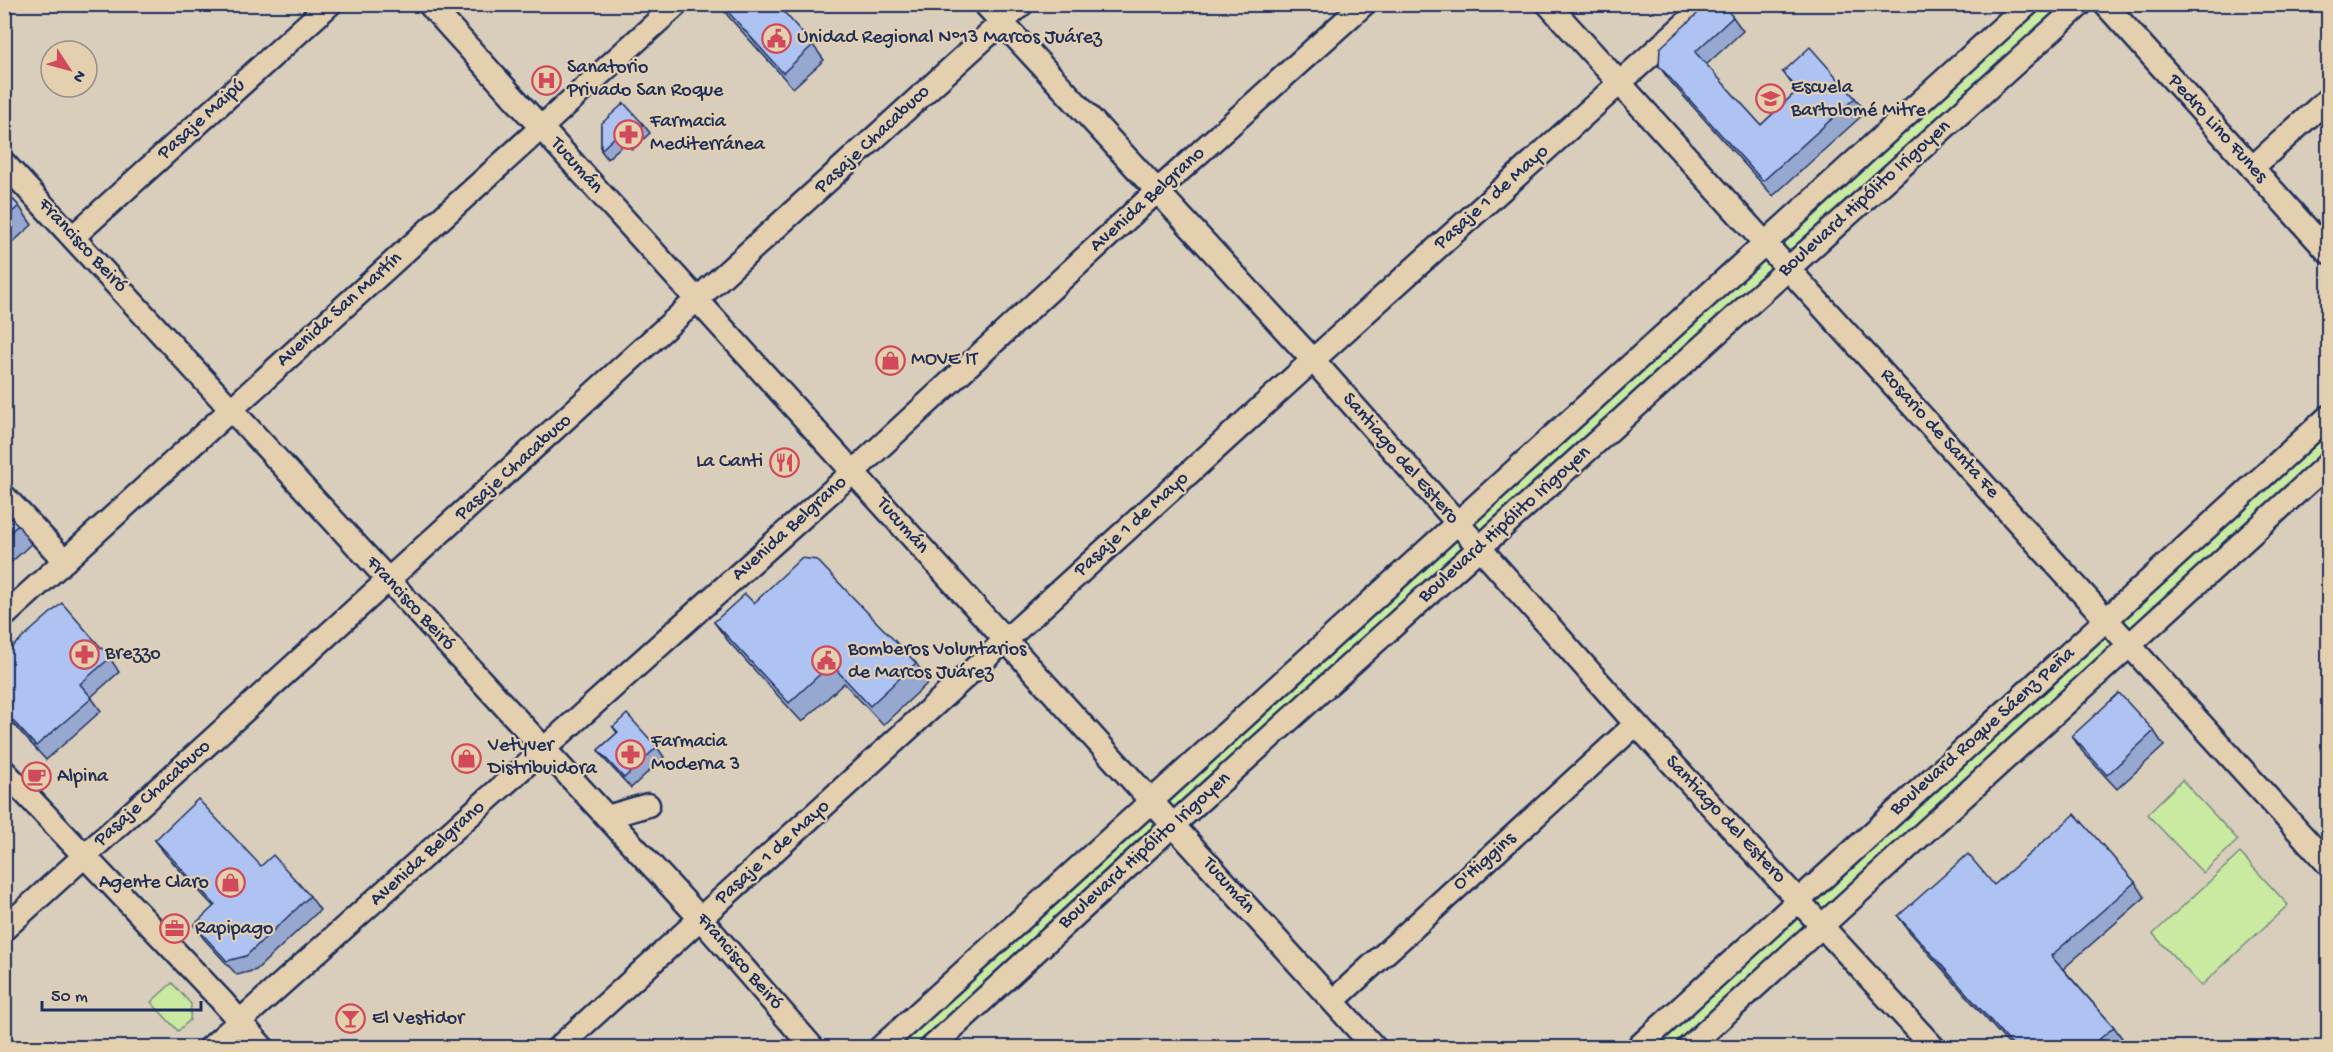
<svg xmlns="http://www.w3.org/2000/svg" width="2333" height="1052" viewBox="0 0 2333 1052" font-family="'Gochi Hand',sans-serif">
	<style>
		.green { fill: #cae9a1; stroke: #728c80; stroke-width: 1.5 }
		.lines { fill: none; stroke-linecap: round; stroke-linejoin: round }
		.minor-casing { stroke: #1b2f5e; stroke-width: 27 }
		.minor { stroke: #e4cfae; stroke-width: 22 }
		.wall { fill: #96a8d0; stroke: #1b2f5e; stroke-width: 1.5 }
		.building { fill: #afc3f2; stroke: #1b2f5e; stroke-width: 1.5 }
		.labels { text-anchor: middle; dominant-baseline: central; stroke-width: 4.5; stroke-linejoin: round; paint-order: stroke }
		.poi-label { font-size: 20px; fill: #1b2f5e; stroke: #e4cfae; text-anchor: start }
		.street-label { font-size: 20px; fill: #1b2f5e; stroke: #e4cfae }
	</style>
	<rect width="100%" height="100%" fill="#d9cdbc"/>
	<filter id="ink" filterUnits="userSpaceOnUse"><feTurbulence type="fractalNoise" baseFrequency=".0167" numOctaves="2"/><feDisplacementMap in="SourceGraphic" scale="12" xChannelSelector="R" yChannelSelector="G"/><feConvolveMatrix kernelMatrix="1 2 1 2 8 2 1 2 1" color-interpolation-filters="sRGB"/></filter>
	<g filter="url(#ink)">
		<path class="green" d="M 2028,5 L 2081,5 L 931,1047 L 880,1048 Z
			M 2328,433 L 2328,450 L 1672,1047 L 1653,1048 Z
			M 2182,780 L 2238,840 L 2203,873 L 2147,814 Z
			M 2240,853 L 2288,905 L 2201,986 L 2153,934 Z
			M 172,983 L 191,1004 L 190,1020 L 178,1031 L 151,1002 Z"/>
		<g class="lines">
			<defs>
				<path id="minor" d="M 429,4 L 1375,1048
					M 985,4 L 1313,360 L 1636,724 L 1934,1048
					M 1548,4 L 2328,864
					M 2105,4 L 2328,252
					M 4,163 L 700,918 L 813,1048
					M 2252,168 L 2328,99
					M 74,236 L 330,4
					M 4,496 L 65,561
					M 4,616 L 677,4
					M 4,771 L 221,1000 L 263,1048
					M 607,817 L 648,805
					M 4,929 L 1022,4
					M 1333,1001 L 1636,724
					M 210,1048 L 853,472 L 1156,192 L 1364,4
					M 558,1048 L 1313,360 L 1707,4
					M 880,1048 L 2028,4
					M 931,1048 L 1173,825 L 2081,4
					M 1637,1048 L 2328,417
					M 1688,1048 L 2328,464"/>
			</defs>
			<use href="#minor" class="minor-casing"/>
			<use href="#minor" class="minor"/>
		</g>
		<path class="wall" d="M 720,4 L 813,45 L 824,60 L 793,88 L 728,16 Z
			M 1733,17 L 1743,31 L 1706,65 L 1761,125 L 1797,91 L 1783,72 L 1855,98 L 1866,112 L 1773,196 L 1669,80 L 1659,66 Z
			M 601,124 L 643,124 L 650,133 L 632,150 L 626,142 L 607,159 L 601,150 Z
			M 4,190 L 19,206 L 32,225 L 4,250 Z
			M 4,511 L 18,525 L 31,544 L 4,569 Z
			M 754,603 L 916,663 L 929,682 L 883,725 L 844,683 L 802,722 L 728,641 L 714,622 Z
			M 4,654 L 110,658 L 119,672 L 91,697 L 101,711 L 46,760 L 4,714 Z
			M 613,727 L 657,747 L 664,757 L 631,788 L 605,760 L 598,750 L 617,733 Z
			M 2154,731 L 2164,746 L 2117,789 L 2082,751 L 2072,736 Z
			M 155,840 L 261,866 L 310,896 L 320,910 L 256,970 L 237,975 L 204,939 L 194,925 L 214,907 L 165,854 Z
			M 2135,882 L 2145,897 L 2063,969 L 2114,1027 L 2124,1041 L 2117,1047 L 2011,1047 L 1908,930 L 1898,916 L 1994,885 Z"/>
		<path class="building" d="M 721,4 L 777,4 L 813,45 L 783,73 Z
			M 1708,4 L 1722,4 L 1733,17 L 1695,52 L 1761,125 L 1798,90 L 1783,72 L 1810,47 L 1855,98 L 1763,181 L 1659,66 L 1660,48 Z
			M 624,103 L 643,124 L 625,140 L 619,133 L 601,150 L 601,124 Z
			M 4,190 L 19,206 L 4,219 Z
			M 4,511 L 18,525 L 4,538 Z
			M 801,558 L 817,560 L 916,663 L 870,706 L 831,664 L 789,703 L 714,622 L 745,594 L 754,603 Z
			M 62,603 L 110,658 L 80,684 L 92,698 L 36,746 L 4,711 L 4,654 Z
			M 2119,693 L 2154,731 L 2107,775 L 2072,736 Z
			M 627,714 L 657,747 L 624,778 L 598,750 L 618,732 L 613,727 Z
			M 198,799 L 261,866 L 273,855 L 310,896 L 246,956 L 227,961 L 194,925 L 215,905 L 155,840 Z
			M 2075,814 L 2135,882 L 2051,956 L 2114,1027 L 2090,1047 L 2014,1047 L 1898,916 L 1968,854 L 1994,885 Z
			M 30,1042 L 35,1047 L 24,1047 Z"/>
	</g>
	<defs>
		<symbol id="civic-ring" viewBox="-11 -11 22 22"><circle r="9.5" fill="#e4cfae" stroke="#d1495b" stroke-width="1.5"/><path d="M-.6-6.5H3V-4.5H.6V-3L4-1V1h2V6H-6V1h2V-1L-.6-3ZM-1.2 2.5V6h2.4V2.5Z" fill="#d1495b"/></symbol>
		<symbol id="hospital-ring" viewBox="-11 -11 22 22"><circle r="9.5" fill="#e4cfae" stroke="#d1495b" stroke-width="1.5"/><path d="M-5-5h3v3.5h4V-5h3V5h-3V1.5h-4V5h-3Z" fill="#d1495b"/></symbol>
		<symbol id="school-ring" viewBox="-11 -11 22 22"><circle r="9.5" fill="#e4cfae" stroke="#d1495b" stroke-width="1.5"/><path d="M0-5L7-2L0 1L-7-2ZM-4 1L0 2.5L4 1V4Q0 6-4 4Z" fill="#d1495b"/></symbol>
		<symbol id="pharmacy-ring" viewBox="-11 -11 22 22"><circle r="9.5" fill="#e4cfae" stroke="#d1495b" stroke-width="1.5"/><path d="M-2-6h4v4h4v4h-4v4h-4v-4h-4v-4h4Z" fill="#d1495b"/></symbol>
		<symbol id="shop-ring" viewBox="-11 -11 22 22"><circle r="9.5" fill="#e4cfae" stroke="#d1495b" stroke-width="1.5"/><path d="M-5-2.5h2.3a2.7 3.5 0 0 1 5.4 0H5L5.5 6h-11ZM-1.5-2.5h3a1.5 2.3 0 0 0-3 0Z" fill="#d1495b"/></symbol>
		<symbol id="restaurant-ring" viewBox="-11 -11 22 22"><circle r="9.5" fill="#e4cfae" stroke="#d1495b" stroke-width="1.5"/><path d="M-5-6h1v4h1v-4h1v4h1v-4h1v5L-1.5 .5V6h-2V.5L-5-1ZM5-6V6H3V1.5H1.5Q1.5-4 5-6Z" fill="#d1495b"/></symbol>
		<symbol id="cafe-ring" viewBox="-11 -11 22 22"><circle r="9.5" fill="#e4cfae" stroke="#d1495b" stroke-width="1.5"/><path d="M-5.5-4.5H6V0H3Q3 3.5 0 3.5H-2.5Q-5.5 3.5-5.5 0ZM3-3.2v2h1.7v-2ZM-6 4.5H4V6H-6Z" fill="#d1495b"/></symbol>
		<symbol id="office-ring" viewBox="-11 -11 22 22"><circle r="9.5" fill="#e4cfae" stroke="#d1495b" stroke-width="1.5"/><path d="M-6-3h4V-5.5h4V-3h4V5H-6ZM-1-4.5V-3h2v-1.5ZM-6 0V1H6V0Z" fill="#d1495b"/></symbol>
		<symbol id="bar-ring" viewBox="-11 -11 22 22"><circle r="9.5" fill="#e4cfae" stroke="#d1495b" stroke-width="1.5"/><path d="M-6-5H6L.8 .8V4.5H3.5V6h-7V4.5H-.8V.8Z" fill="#d1495b"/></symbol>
	</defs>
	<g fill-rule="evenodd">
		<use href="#civic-ring" x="760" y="22" width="33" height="33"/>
		<use href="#hospital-ring" x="530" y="64" width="33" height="33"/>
		<use href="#school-ring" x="1754" y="82" width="33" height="33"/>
		<use href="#pharmacy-ring" x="612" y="118" width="33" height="33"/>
		<use href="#shop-ring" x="874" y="344" width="33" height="33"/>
		<use href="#restaurant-ring" x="768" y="446" width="33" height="33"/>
		<use href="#pharmacy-ring" x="68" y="638" width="33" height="33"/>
		<use href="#civic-ring" x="810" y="644" width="33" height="33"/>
		<use href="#pharmacy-ring" x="614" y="738" width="33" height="33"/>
		<use href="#shop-ring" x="450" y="742" width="33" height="33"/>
		<use href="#cafe-ring" x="20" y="760" width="33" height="33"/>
		<use href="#shop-ring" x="214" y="866" width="33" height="33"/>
		<use href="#office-ring" x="158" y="912" width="33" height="33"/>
		<use href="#bar-ring" x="334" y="1002" width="33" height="33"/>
	</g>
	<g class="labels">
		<g class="poi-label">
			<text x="797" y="38">Unidad Regional Nº13 Marcos Juárez</text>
			<text x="567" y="68">Sanatorio<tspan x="567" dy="23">Privado San Roque</tspan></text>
			<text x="1791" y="88">Escuela<tspan x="1791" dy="23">Bartolomé Mitre</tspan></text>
			<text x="650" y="122">Farmacia<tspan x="650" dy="23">Mediterránea</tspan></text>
			<text x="911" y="360">MOVE IT</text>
			<text x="763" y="462" text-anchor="end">La Canti</text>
			<text x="848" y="650">Bomberos Voluntarios<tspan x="848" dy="23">de Marcos Juárez</tspan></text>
			<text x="105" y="654">Brezzo</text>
			<text x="651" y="742">Farmacia<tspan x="651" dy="23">Moderna 3</tspan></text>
			<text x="488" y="746">Vetyver<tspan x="488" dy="23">Distribuidora</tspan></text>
			<text x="57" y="777">Alpina</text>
			<text x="209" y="883" text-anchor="end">Agente Claro</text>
			<text x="195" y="929">Rapipago</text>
			<text x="372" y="1019">El Vestidor</text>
		</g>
		<g class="street-label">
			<text transform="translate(202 120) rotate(-42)">Pasaje Maipú</text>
			<text transform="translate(2217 129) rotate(48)">Pedro Lino Funes</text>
			<text transform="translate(873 140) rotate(-43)">Pasaje Chacabuco</text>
			<text transform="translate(576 166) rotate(48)">Tucumán</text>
			<text transform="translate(1492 198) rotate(-42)">Pasaje 1 de Mayo</text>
			<text transform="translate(1865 199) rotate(-42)">Boulevard Hipólito Irigoyen</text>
			<text transform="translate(1148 200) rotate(-42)">Avenida Belgrano</text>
			<text transform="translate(82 246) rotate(47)">Francisco Beiró</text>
			<text transform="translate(340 310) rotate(-42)">Avenida San Martín</text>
			<text transform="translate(1939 434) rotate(48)">Rosario de Santa Fe</text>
			<text transform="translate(1400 459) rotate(49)">Santiago del Estero</text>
			<text transform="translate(514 468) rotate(-42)">Pasaje Chacabuco</text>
			<text transform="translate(1132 525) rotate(-42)">Pasaje 1 de Mayo</text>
			<text transform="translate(1505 525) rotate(-42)">Boulevard Hipólito Irigoyen</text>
			<text transform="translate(902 526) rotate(48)">Tucumán</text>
			<text transform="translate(790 529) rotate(-42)">Avenida Belgrano</text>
			<text transform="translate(410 604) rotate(47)">Francisco Beiró</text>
			<text transform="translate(1983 732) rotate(-42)">Boulevard Roque Sáenz Peña</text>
			<text transform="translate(153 794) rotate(-42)">Pasaje Chacabuco</text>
			<text transform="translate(1725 820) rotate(47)">Santiago del Estero</text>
			<text transform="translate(1145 851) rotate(-42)">Boulevard Hipólito Irigoyen</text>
			<text transform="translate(773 853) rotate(-42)">Pasaje 1 de Mayo</text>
			<text transform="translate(428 854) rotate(-42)">Avenida Belgrano</text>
			<text transform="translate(1485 862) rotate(-42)">O'Higgins</text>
			<text transform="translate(1228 886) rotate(48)">Tucumán</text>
			<text transform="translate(739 962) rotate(49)">Francisco Beiró</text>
		</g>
	</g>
	<rect width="2333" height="1052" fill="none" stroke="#e4cfae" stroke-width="24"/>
	<rect x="12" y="12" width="2309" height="1028" fill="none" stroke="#1b2f5e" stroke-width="2" filter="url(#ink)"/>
	<g transform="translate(69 69) rotate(126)"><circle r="28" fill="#e4cfae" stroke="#948f8e" stroke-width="1.5"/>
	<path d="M0-4.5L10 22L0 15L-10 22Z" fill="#d1495b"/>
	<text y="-9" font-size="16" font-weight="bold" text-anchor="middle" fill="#1b2f5e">N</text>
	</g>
	<path d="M42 1001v9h159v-9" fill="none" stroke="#1b2f5e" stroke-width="3"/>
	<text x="51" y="1001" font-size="18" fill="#1b2f5e" stroke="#e4cfae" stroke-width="4.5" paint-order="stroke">50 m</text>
</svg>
